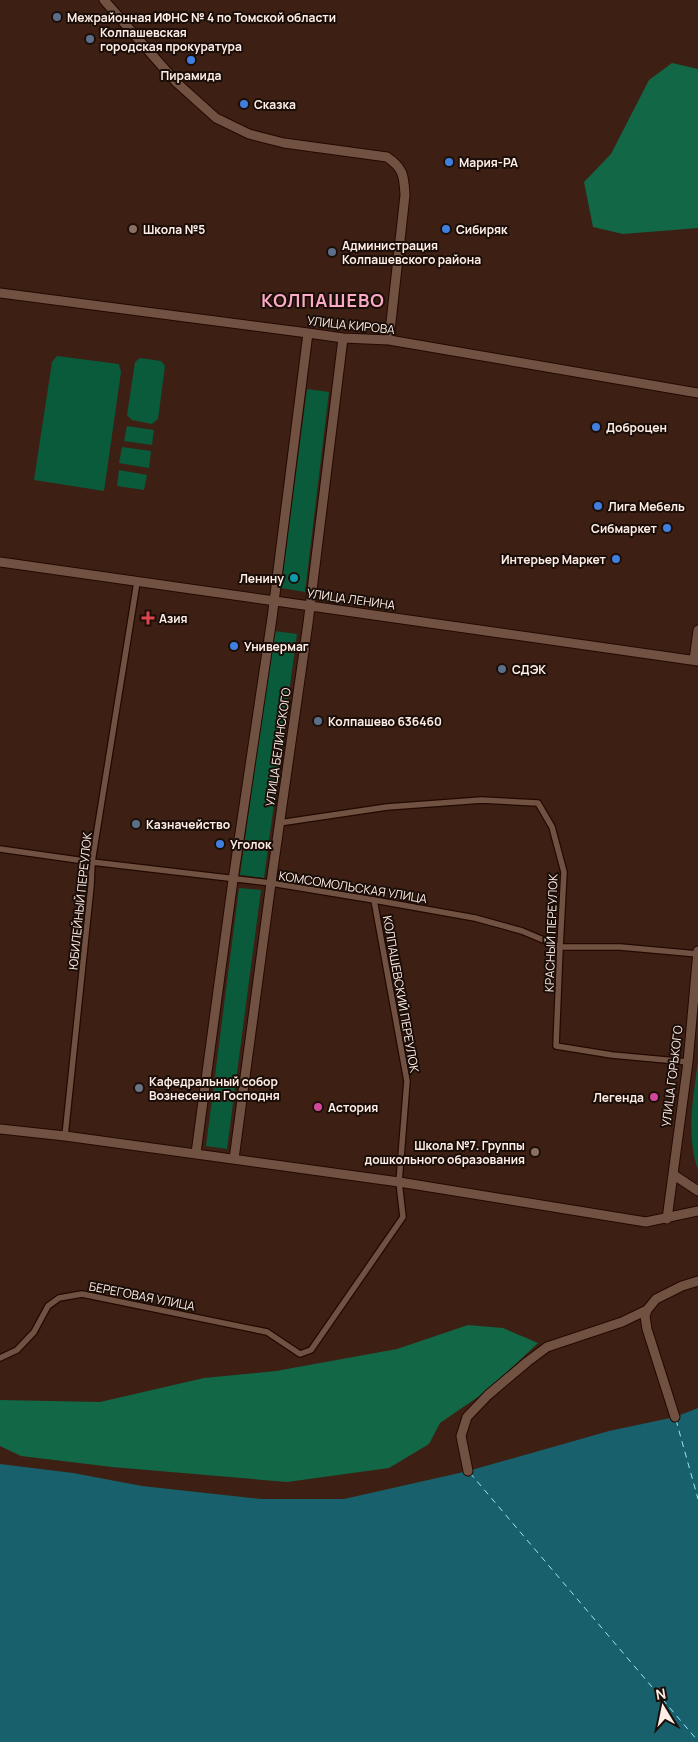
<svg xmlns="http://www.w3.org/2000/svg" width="698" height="1742" viewBox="0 0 698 1742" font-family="Manrope,sans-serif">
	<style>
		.green { fill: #0a5a3c }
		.forest { fill: #116746 }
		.water { fill: #17606c }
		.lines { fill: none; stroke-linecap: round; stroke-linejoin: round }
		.ferry { stroke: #91eafc; stroke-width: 1; stroke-dasharray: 6 5; stroke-linecap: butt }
		.street-casing { stroke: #230901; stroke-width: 8 }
		.secondary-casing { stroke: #230901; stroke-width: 11 }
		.street { stroke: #715142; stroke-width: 5.5 }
		.secondary { stroke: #715142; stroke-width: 9 }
		.service-dot { fill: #5c6f8a; stroke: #1b0e08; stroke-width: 2 }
		.shop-dot { fill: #3f7fe0; stroke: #1b0e08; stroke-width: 2 }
		.education-dot { fill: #8d6e63; stroke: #1b0e08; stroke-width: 2 }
		.culture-dot { fill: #0f9aa8; stroke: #1b0e08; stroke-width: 2 }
		.health-dot { fill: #e0444e; stroke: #1b0e08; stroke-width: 2 }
		.worship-dot { fill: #6b7280; stroke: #1b0e08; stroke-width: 2 }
		.hotel-dot { fill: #d1479c; stroke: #1b0e08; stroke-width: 2 }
		.labels { text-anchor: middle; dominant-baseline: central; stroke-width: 4; stroke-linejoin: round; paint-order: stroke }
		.poi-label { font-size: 12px; font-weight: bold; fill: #feeee7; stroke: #1b0e08; text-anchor: start }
		.street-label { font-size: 12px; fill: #feeee7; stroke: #1b0e08 }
		.district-label { font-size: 18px; font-weight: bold; letter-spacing: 1px; fill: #faaac5; stroke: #1b0e08 }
	</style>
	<rect width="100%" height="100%" fill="#3d2013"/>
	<path class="green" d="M 57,356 L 119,364 L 121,372 L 104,491 L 34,480 L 52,362 Z
		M 140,358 L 161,361 L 165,366 L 158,419 L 152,424 L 132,420 L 127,415 L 135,362 Z
		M 307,389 L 329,392 L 305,592 L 281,588 Z
		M 127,426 L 154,430 L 152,445 L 124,441 Z
		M 122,447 L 151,451 L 149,468 L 119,463 Z
		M 119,470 L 147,475 L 144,490 L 117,486 Z
		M 274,631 L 297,634 L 264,878 L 240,875 Z
		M 239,888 L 261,890 L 227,1149 L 206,1146 Z
		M 698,1062 L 698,1170 C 686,1135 693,1098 698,1062 Z"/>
	<path class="forest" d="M 672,63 L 698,69 L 698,228 L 623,234 L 593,227 L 584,182 L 611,154 L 649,80 Z
		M 468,1325 L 503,1328 L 538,1343 L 488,1390 L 440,1423 L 429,1444 L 389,1468 L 287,1482 L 112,1467 L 21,1456 L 0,1446 L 0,1400 L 100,1402 L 204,1378 L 276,1371 L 397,1349 Z"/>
	<path class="water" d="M 698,1408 L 698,1742 L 0,1742 L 0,1464 L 73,1473 L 142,1486 L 261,1499 L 344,1499 L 468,1471 L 609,1431 L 675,1417 Z"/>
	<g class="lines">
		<path class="ferry" d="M 676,1420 L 698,1499
			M 470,1473 L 698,1741"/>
		<defs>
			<path id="street" d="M 279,823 L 387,807 L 482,800 L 538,803 L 552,827 L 564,872 L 560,947 L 556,1046 L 612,1055 L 688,1062
				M 0,849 L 92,862 L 271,883 L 374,900 L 475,918 L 522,931 L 560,947 L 620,947 L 698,954
				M 65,1136 L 91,886 L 92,862 L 137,582
				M 0,1358 L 17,1350 L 34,1332 L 48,1306 L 59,1298 L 82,1294 L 267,1332 L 300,1354 L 311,1350 L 403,1217 L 399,1182 L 407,1081 L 374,900"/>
			<path id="secondary" d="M 104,0 L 176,82 L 216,118 L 249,134 L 284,143 L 387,157 C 403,168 404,175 405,195 L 389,340
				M 0,293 L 308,333 L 343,338 L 389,340 L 698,393
				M 0,562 L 698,661
				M 694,660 L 698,630
				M 0,1129 L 65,1136 L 399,1182 L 646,1222 L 698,1211
				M 196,1153 L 233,880 L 272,618 L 308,333
				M 234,1159 L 271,883 L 308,623 L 343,338
				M 674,1175 L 698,1191
				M 667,1219 L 688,1062 L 698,951
				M 647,1310 L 645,1316 L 647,1329 L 675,1417
				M 468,1471 L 461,1436 L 467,1417 L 488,1395 L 527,1362 L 547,1347 L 622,1322 L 647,1310 L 656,1299 L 682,1286 L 698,1281"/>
		</defs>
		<use href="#street" class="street-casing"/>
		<use href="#secondary" class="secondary-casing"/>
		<use href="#street" class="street"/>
		<use href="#secondary" class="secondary"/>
	</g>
	<g class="service-dot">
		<circle cx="57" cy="17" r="5"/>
		<circle cx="90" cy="39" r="5"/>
		<circle cx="332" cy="252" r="5"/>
		<circle cx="502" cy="669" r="5"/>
		<circle cx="318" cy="721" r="5"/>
		<circle cx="136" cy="824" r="5"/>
	</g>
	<g class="shop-dot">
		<circle cx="191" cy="60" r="5"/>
		<circle cx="244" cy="104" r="5"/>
		<circle cx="449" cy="162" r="5"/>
		<circle cx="446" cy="229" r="5"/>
		<circle cx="596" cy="427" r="5"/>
		<circle cx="598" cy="506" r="5"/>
		<circle cx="667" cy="528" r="5"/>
		<circle cx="616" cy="559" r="5"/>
		<circle cx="234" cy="646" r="5"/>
		<circle cx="220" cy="844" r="5"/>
	</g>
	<g class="education-dot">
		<circle cx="133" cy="229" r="5"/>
		<circle cx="535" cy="1152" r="5"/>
	</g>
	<circle class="culture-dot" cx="294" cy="578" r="5"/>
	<path class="health-dot" d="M145.5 610.5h5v5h5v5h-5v5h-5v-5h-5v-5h5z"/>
	<circle class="worship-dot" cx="139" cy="1088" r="5"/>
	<g class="hotel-dot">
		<circle cx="654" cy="1097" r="5"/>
		<circle cx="318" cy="1107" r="5"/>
	</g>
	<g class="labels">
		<g class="poi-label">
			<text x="67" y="17">Межрайонная ИФНС № 4 по Томской области</text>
			<text x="100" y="32">Колпашевская<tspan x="100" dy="14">городская прокуратура</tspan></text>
			<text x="191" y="75" text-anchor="middle">Пирамида</text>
			<text x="254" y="104">Сказка</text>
			<text x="459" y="162">Мария-РА</text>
			<text x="143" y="229">Школа №5</text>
			<text x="456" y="229">Сибиряк</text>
			<text x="342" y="245">Администрация<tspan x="342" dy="14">Колпашевского района</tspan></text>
			<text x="606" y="427">Доброцен</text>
			<text x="608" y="506">Лига Мебель</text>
			<text x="657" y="528" text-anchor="end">Сибмаркет</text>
			<text x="606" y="559" text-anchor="end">Интерьер Маркет</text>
			<text x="284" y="578" text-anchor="end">Ленину</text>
			<text x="159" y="618">Азия</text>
			<text x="244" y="646">Универмаг</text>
			<text x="512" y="669">СДЭК</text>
			<text x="328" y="721">Колпашево 636460</text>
			<text x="146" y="824">Казначейство</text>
			<text x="230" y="844">Уголок</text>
			<text x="149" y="1081">Кафедральный собор<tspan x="149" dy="14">Вознесения Господня</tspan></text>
			<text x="644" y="1097" text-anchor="end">Легенда</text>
			<text x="328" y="1107">Астория</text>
			<text x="525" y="1145" text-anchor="end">Школа №7. Группы<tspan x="525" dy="14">дошкольного образования</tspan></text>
		</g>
		<g class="street-label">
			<text transform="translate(351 325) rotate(6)">УЛИЦА КИРОВА</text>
			<text transform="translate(351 599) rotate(8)">УЛИЦА ЛЕНИНА</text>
			<text transform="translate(278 747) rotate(-82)">УЛИЦА БЕЛИНСКОГО</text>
			<text transform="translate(353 887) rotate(9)">КОМСОМОЛЬСКАЯ УЛИЦА</text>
			<text transform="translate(80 901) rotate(-84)">ЮБИЛЕЙНЫЙ ПЕРЕУЛОК</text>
			<text transform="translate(551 933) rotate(-88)">КРАСНЫЙ ПЕРЕУЛОК</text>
			<text transform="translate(401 994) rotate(80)">КОЛПАШЕВСКИЙ ПЕРЕУЛОК</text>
			<text transform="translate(672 1076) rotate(-83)">УЛИЦА ГОРЬКОГО</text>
			<text transform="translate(142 1296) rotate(11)">БЕРЕГОВАЯ УЛИЦА</text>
		</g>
		<g class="district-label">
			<text x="323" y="300">КОЛПАШЕВО</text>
		</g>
	</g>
	<g transform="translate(663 1707) rotate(350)" stroke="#1b0e08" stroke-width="4" paint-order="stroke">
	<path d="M0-4L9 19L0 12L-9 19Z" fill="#feeee7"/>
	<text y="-8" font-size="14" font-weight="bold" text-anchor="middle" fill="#feeee7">N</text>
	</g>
</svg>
